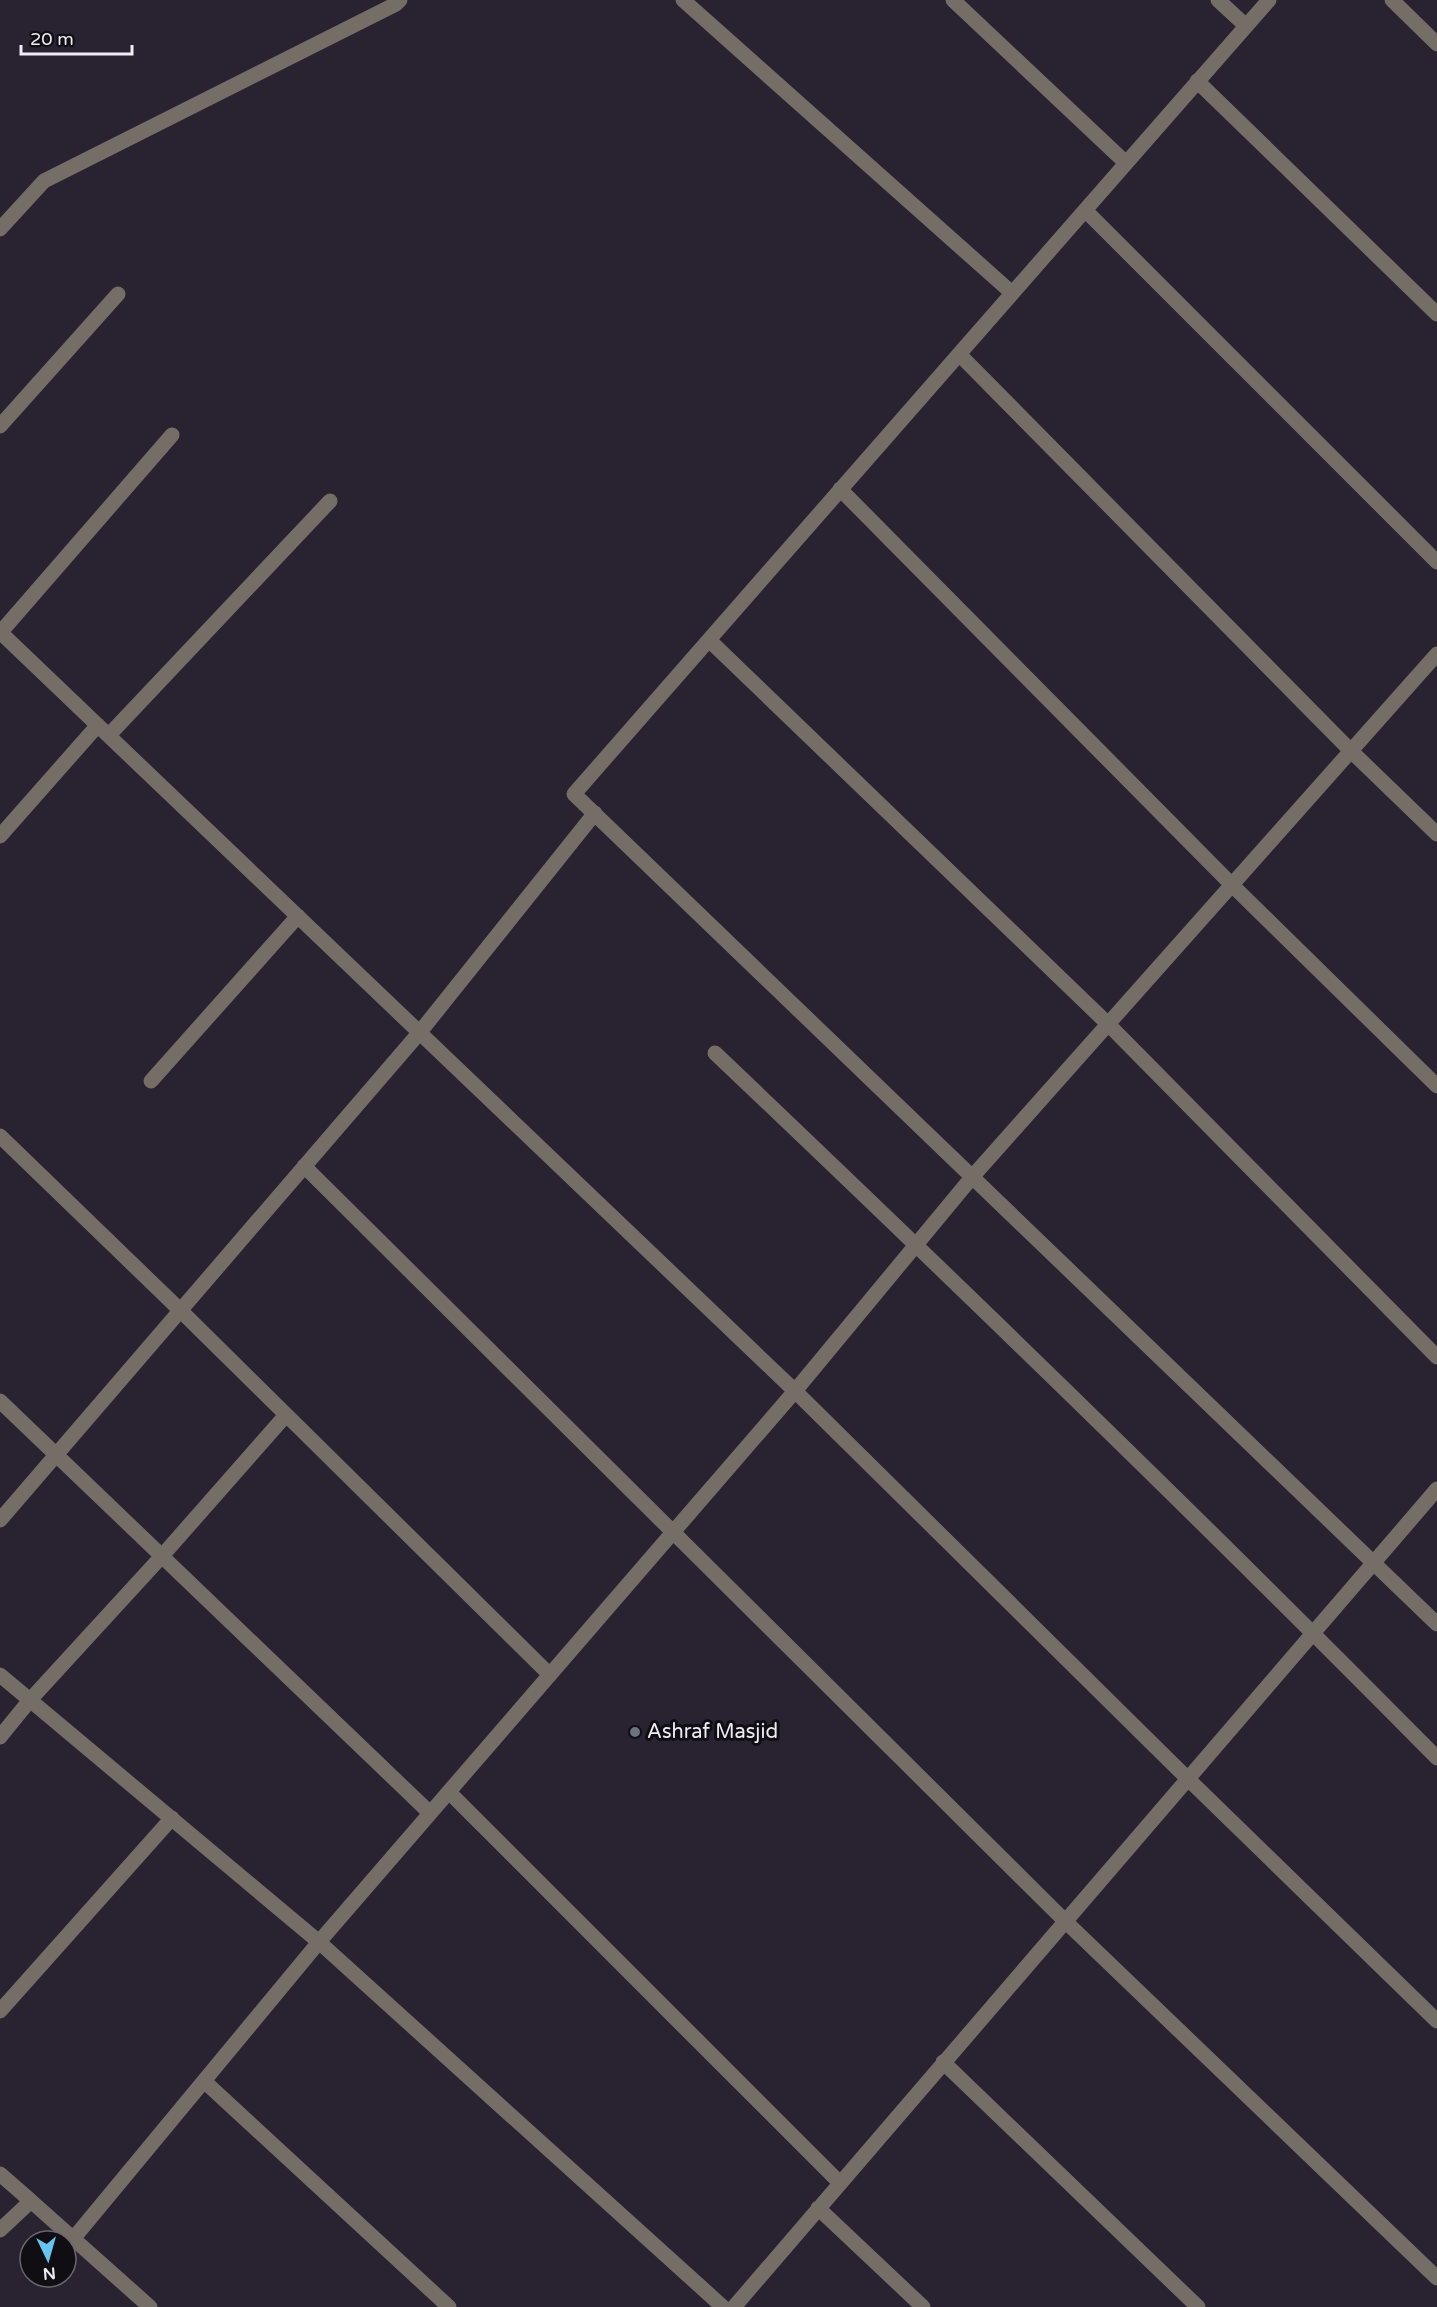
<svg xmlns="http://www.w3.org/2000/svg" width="1437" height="2307" viewBox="0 0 1437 2307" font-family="'Varela Round',sans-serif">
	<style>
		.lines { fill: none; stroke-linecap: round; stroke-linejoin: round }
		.minor { stroke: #746e67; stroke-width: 15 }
		.worship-dot { fill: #6b7280; stroke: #100d13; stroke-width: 2 }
		.labels { text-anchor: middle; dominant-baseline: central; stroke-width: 6; stroke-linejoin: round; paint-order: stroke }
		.poi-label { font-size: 20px; fill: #f0ecf6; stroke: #100d13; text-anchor: start }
	</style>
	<rect width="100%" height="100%" fill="#282231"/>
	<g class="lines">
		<path class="minor" d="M 683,0 L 1012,293
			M 953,0 L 1126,163
			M 1218,0 L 1246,26
			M 1269,0 L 574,794 L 1437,1624
			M 1392,0 L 1437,44
			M 1197,81 L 1437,314
			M 1085,210 L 1437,562
			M 0,229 L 44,181 L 396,4 L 400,0
			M 959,354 L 1351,751 L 1437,834
			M 0,426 L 118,294
			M 840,489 L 1232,885 L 1437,1086
			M 0,632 L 795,1391 L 1187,1778 L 1437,2021
			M 0,633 L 172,435
			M 709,640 L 1108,1024 L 1437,1357
			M 109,735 L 330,501
			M 0,836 L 98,725
			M 715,1053 C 959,1285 1201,1519 1437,1758
			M 151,1081 L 298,916
			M 0,1136 L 180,1310 L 550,1675
			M 304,1166 L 1065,1921 L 1437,2278
			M 0,1401 L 430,1813
			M 0,1520 L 420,1032 L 595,813
			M 0,1675 L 319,1942 L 723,2307
			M 0,1737 L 30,1700 L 162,1556 L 286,1415
			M 449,1792 L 840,2183
			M 0,2011 L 172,1818
			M 943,2062 L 1198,2307
			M 204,2081 L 449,2307
			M 0,2174 L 31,2201
			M 818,2208 L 923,2307
			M 0,2230 L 31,2201 L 150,2307
			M 73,2239 L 319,1942 L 795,1391 L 973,1176 L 1437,654
			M 734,2307 L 1437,1489"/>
	</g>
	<circle class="worship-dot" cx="635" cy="1732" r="6"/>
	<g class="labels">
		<g class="poi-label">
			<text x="647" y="1732">Ashraf Masjid</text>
		</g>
	</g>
	<g transform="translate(48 2259) rotate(175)"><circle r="28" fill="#100d13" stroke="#6a666e" stroke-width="1.5"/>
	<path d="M0-4.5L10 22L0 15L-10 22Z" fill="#65c5ee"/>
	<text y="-9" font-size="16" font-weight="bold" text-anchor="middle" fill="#f0ecf6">N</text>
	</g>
	<path d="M21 45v9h111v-9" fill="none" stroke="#f0ecf6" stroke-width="3"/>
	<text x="30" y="45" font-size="18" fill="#f0ecf6" stroke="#100d13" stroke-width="4.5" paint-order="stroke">20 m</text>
</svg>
